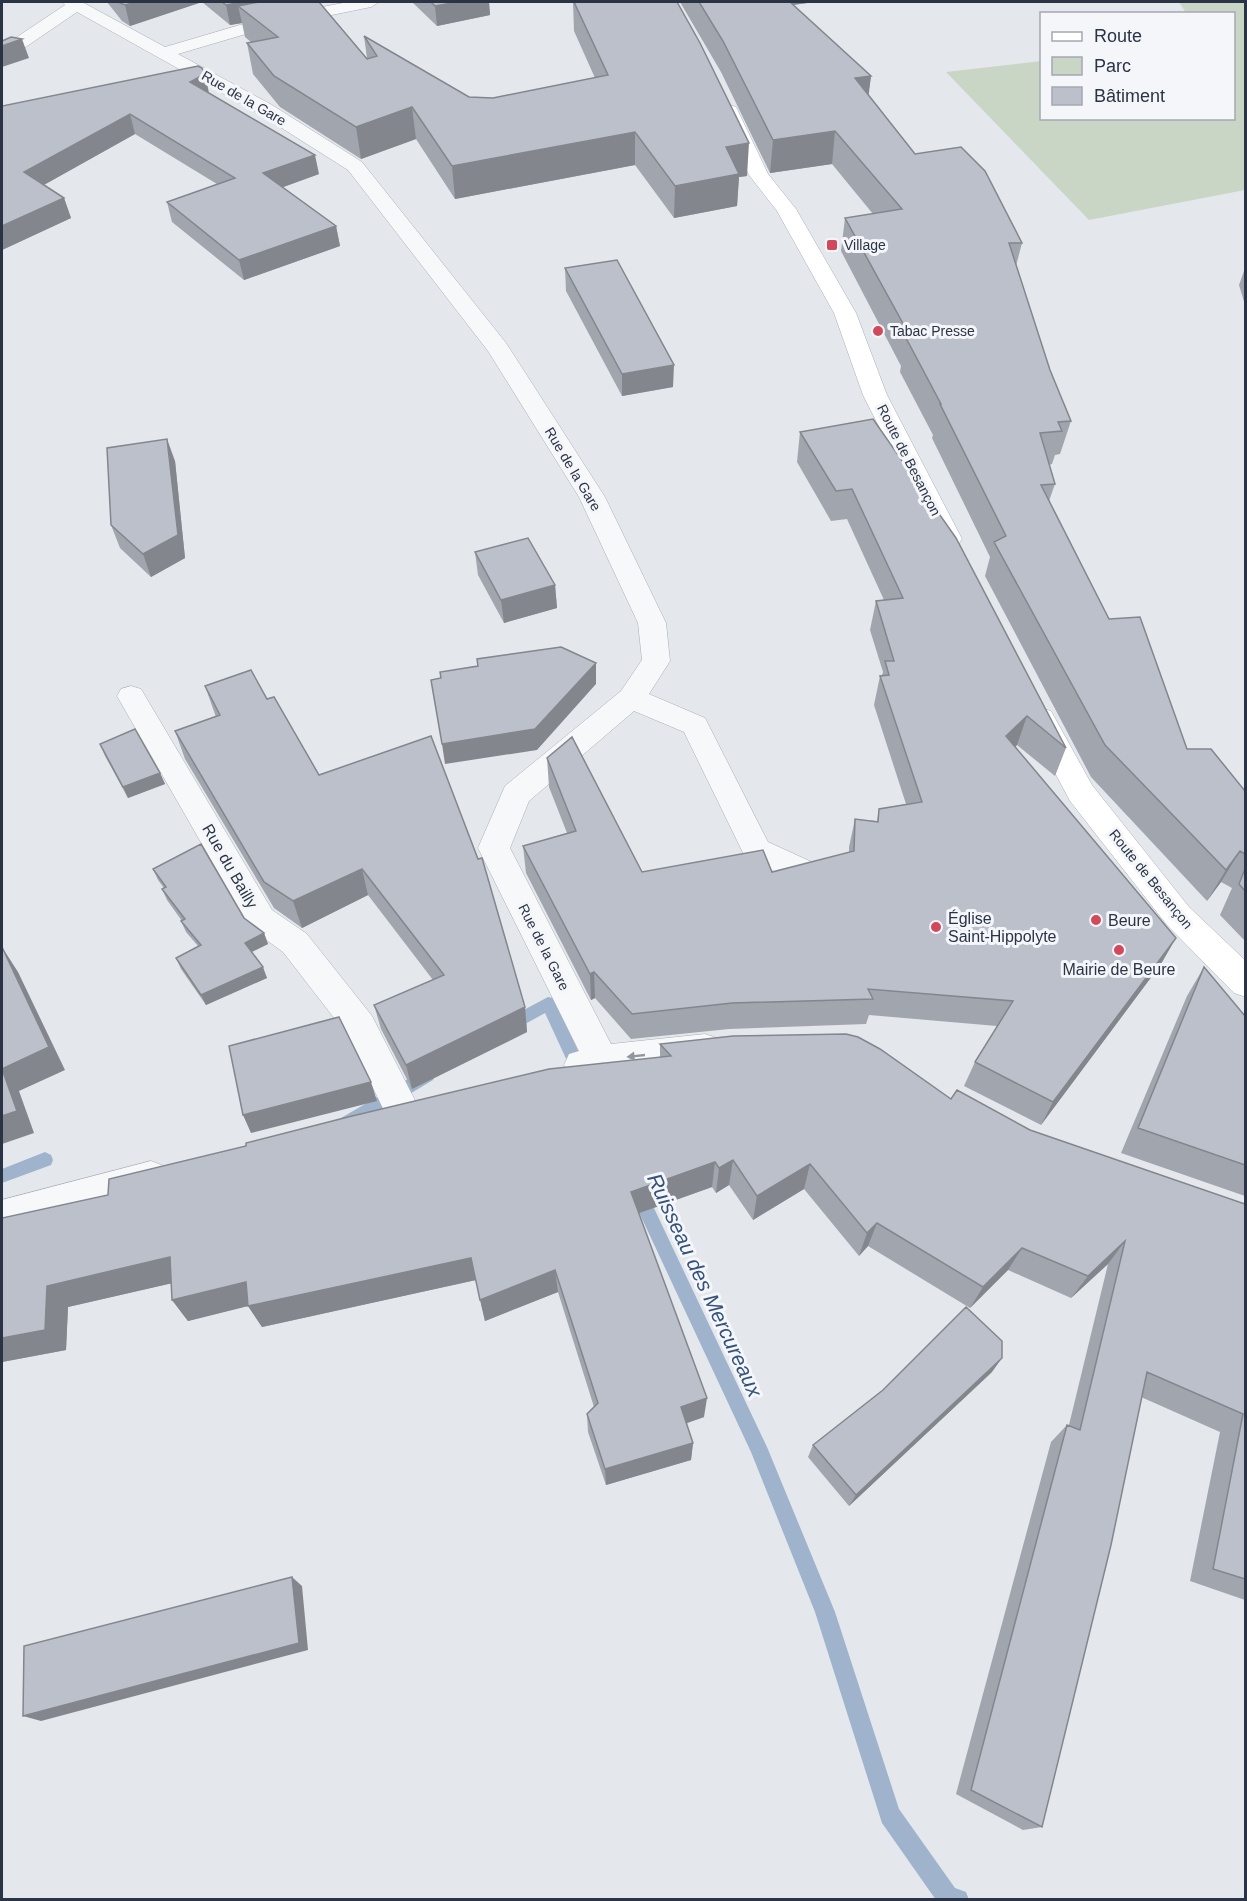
<svg xmlns="http://www.w3.org/2000/svg" width="1247" height="1901" viewBox="0 0 1247 1901" font-family="Helvetica,sans-serif">
	<style>
		.green { fill: #c9d6c5 }
		.lines { fill: none; stroke-linecap: round; stroke-linejoin: round }
		.stream { fill: #9fb4cc; fill-rule: evenodd }
		.street-casing { stroke: #a9aeb7; stroke-width: 1 }
		.secondary-casing { stroke: #a9aeb7; stroke-width: 1 }
		.street { fill: #f7f8fa; fill-rule: evenodd }
		.secondary { fill: #fff; fill-rule: evenodd }
		.wall { fill: #a1a5ae }
		.shaded-wall { fill: #83868d }
		.building { fill: #bbc0ca; stroke: #83868d; stroke-width: 1.5 }
		.oneway { fill: #9196a0 }
		.poi-dot { fill: #d1495b; stroke: #f4f6f9; stroke-width: 2 }
		.labels { text-anchor: middle; dominant-baseline: central; stroke-width: 6; stroke-linejoin: round; paint-order: stroke }
		.far-street-label { font-size: 14px; fill: #2b3445; stroke: #f4f6f9 }
		.far-poi-label { font-size: 14px; fill: #2b3445; stroke: #f4f6f9; text-anchor: start }
		.street-label { font-size: 16px; fill: #2b3445; stroke: #f4f6f9 }
		.poi-label { font-size: 16px; fill: #2b3445; stroke: #f4f6f9; text-anchor: start }
		.near-water-label { font-size: 21px; font-style: italic; fill: #34527a; stroke: #f4f6f9 }
	</style>
	<rect width="100%" height="100%" fill="#e4e7ec"/>
	<path class="green" d="M 1179,2 L 1245,2 L 1245,190 L 1089,220 L 946,72 L 1041,61 L 1042,118 L 1234,118 L 1234,14 L 1186,13 Z"/>
	<g class="lines">
		<path class="stream" d="M 548,997 L 553,998 L 588,1071 L 586,1076 L 580,1078 L 574,1076 L 545,1013 L 509,1033 L 503,1031 L 501,1026 L 503,1021 Z
			M 427,1068 L 433,1070 L 435,1075 L 433,1080 L 353,1128 L 347,1130 L 341,1128 L 339,1123 L 341,1118 Z
			M 45,1152 L 51,1155 L 53,1160 L 51,1165 L 2,1183 L 2,1169 Z
			M 638,1185 L 644,1187 L 767,1447 L 835,1612 L 899,1809 L 955,1888 L 966,1892 L 969,1900 L 936,1900 L 882,1823 L 815,1612 L 751,1452 L 630,1193 L 632,1187 Z"/>
		<defs>
			<path id="street" d="M 63,2 L 82,2 L 165,47 L 260,19 L 348,2 L 379,2 L 371,7 L 263,29 L 178,54 L 272,105 L 362,162 L 506,343 L 605,497 L 666,623 L 670,661 L 649,694 L 705,718 L 768,842 L 814,863 L 819,872 L 814,881 L 803,884 L 746,859 L 684,732 L 634,711 L 529,801 L 510,848 L 611,1044 L 705,1034 L 717,1038 L 722,1049 L 717,1060 L 705,1064 L 601,1075 L 581,1080 L 569,1076 L 564,1065 L 569,1054 L 579,1051 L 478,848 L 505,786 L 621,691 L 642,660 L 638,623 L 579,497 L 488,351 L 348,170 L 258,113 L 77,12 L 8,59 L 2,60 L 2,47 L 65,5 Z
				M 131,686 L 141,689 L 272,910 L 307,934 L 372,1016 L 421,1112 L 416,1123 L 403,1128 L 390,1123 L 348,1036 L 283,952 L 250,928 L 117,696 L 121,689 Z
				M 151,1161 L 164,1166 L 169,1178 L 164,1190 L 2,1234 L 2,1200 Z"/>
			<path id="secondary" d="M 729,105 L 736,107 L 738,111 L 768,174 L 796,209 L 856,313 L 887,395 L 962,539 L 958,545 L 949,547 L 940,545 L 936,539 L 863,395 L 834,313 L 777,211 L 749,175 L 720,111 L 722,107 Z
				M 1041,708 L 1051,711 L 1092,785 L 1189,907 L 1246,961 L 1246,997 L 1234,993 L 1167,925 L 1070,801 L 1026,718 L 1031,711 Z"/>
		</defs>
		<use href="#street" class="street-casing"/>
		<use href="#secondary" class="secondary-casing"/>
		<use href="#street" class="street"/>
		<use href="#secondary" class="secondary"/>
	</g>
	<path class="wall" d="M 107,2 L 319,2 L 367,58 L 364,36 L 469,97 L 493,98 L 595,78 L 574,31 L 573,2 L 747,176 L 739,177 L 737,206 L 674,218 L 635,165 L 455,199 L 416,139 L 361,159 L 280,107 L 253,74 L 247,43 L 251,42 L 245,37 L 242,23 L 230,25 L 202,2 L 130,26 L 122,21 Z
		M 412,2 L 489,2 L 490,15 L 437,26 Z
		M 680,2 L 815,2 L 793,5 L 871,76 L 868,95 L 915,154 L 1022,243 L 1016,266 L 1050,370 L 1071,421 L 1060,454 L 1055,455 L 1052,464 L 1049,465 L 1055,484 L 1049,501 L 1109,619 L 1187,749 L 1245,791 L 1245,941 L 1220,915 L 1232,888 L 1221,882 L 1207,901 L 1091,777 L 985,576 L 990,557 L 932,438 L 933,435 L 900,372 L 901,366 L 841,251 L 845,218 L 873,214 L 832,164 L 770,173 L 721,72 Z
		M 209,93 L 319,174 L 283,187 L 336,226 L 340,246 L 244,280 L 172,222 L 167,202 L 217,184 L 135,134 L 44,185 L 64,198 L 71,218 L 2,250 L 2,106 Z
		M 565,268 L 673,387 L 622,396 L 566,291 Z
		M 1245,268 L 1245,305 L 1239,285 Z
		M 873,419 L 1066,748 L 1055,776 L 1017,745 L 1015,747 L 1161,964 L 1041,1125 L 964,1086 L 975,1062 L 997,1026 L 869,1015 L 866,1024 L 729,1029 L 631,1039 L 595,998 L 591,1000 L 526,873 L 523,846 L 567,833 L 549,787 L 547,758 L 642,872 L 772,872 L 849,853 L 849,847 L 855,819 L 877,821 L 879,809 L 906,804 L 874,705 L 880,676 L 882,675 L 883,672 L 870,630 L 876,601 L 884,600 L 847,519 L 831,521 L 797,462 L 800,432 Z
		M 175,461 L 185,558 L 151,577 L 120,548 L 111,525 Z
		M 475,552 L 555,585 L 557,608 L 504,623 L 478,575 Z
		M 205,686 L 267,699 L 319,775 L 525,1007 L 527,1032 L 412,1089 L 381,1029 L 374,1005 L 433,980 L 368,895 L 302,928 L 274,908 L 185,759 L 175,731 L 216,717 Z
		M 100,744 L 160,773 L 165,784 L 128,798 L 105,756 Z
		M 153,869 L 244,918 L 264,933 L 268,944 L 252,952 L 267,978 L 206,1005 L 181,969 L 176,958 L 198,946 L 186,932 L 181,921 L 182,921 L 167,900 L 162,889 L 164,888 L 158,880 Z
		M 1204,967 L 1245,1016 L 1245,1196 L 1121,1153 L 1187,996 Z
		M 660,1044 L 951,1099 L 1030,1130 L 1245,1204 L 1245,1600 L 1190,1581 L 1220,1432 L 1141,1397 L 1042,1827 L 1023,1830 L 956,1794 L 1051,1442 L 1067,1425 L 1069,1425 L 1108,1264 L 1071,1298 L 1008,1270 L 970,1308 L 868,1246 L 859,1256 L 804,1189 L 753,1220 L 729,1185 L 716,1193 L 712,1187 L 639,1213 L 704,1417 L 686,1423 L 693,1443 L 691,1460 L 606,1485 L 588,1432 L 587,1414 L 594,1407 L 558,1292 L 485,1321 L 476,1280 L 262,1327 L 248,1306 L 188,1321 L 172,1300 L 172,1283 L 68,1307 L 66,1350 L 2,1362 L 108,1195 L 660,1057 Z
		M 992,1372 L 849,1506 L 808,1457 L 813,1445 Z"/>
	<path class="shaded-wall" d="M 136,2 L 202,2 L 130,26 L 125,5 Z
		M 242,2 L 303,2 L 238,6 L 242,23 L 230,25 L 226,5 Z
		M 458,2 L 489,2 L 490,15 L 437,26 L 435,6 Z
		M 771,2 L 815,2 L 784,6 Z
		M 22,39 L 29,58 L 2,67 L 2,46 Z
		M 205,74 L 209,93 L 190,82 Z
		M 871,76 L 867,108 L 855,78 Z
		M 412,107 L 416,139 L 361,159 L 356,127 Z
		M 130,114 L 135,134 L 31,192 L 24,172 Z
		M 835,131 L 832,164 L 770,173 L 773,140 Z
		M 635,132 L 635,165 L 455,199 L 452,166 Z
		M 749,143 L 747,176 L 739,177 L 737,206 L 674,218 L 675,186 L 726,147 Z
		M 315,155 L 319,174 L 267,193 L 263,173 Z
		M 64,198 L 71,218 L 2,250 L 2,226 Z
		M 336,226 L 340,246 L 244,280 L 239,260 Z
		M 674,365 L 673,387 L 622,396 L 622,374 Z
		M 167,439 L 175,461 L 185,558 L 151,577 L 143,554 Z
		M 555,585 L 557,608 L 504,623 L 501,600 Z
		M 596,663 L 596,684 L 537,750 L 445,764 L 442,744 Z
		M 1027,716 L 1017,745 L 997,765 L 1006,736 Z
		M 160,773 L 165,784 L 128,798 L 123,787 Z
		M 1240,851 L 1221,882 L 1207,901 L 1226,870 Z
		M 362,869 L 368,895 L 302,928 L 293,901 Z
		M 264,933 L 268,944 L 249,953 L 245,943 Z
		M 1176,938 L 1161,964 L 1041,1125 L 1053,1102 Z
		M 2,947 L 18,972 L 65,1070 L 19,1091 L 34,1133 L 2,1144 Z
		M 263,967 L 267,978 L 206,1005 L 201,995 Z
		M 594,972 L 595,998 L 591,1000 L 590,974 Z
		M 525,1007 L 527,1032 L 412,1089 L 406,1065 Z
		M 371,1082 L 377,1101 L 251,1133 L 243,1115 Z
		M 733,1160 L 729,1185 L 716,1193 L 719,1168 Z
		M 715,1162 L 712,1187 L 631,1216 L 631,1192 Z
		M 810,1164 L 804,1189 L 753,1220 L 757,1196 Z
		M 877,1223 L 868,1246 L 859,1256 L 867,1233 Z
		M 1125,1241 L 1108,1264 L 1071,1298 L 1088,1276 Z
		M 1022,1248 L 1008,1270 L 970,1308 L 983,1287 Z
		M 170,1257 L 186,1280 L 68,1307 L 66,1350 L 2,1362 L 2,1338 L 47,1286 Z
		M 471,1258 L 476,1280 L 262,1327 L 248,1306 L 188,1321 L 172,1300 L 246,1282 Z
		M 555,1270 L 558,1292 L 485,1321 L 480,1300 Z
		M 1002,1358 L 992,1372 L 849,1506 L 856,1495 Z
		M 707,1398 L 704,1417 L 679,1426 L 681,1407 Z
		M 693,1443 L 691,1460 L 606,1485 L 605,1469 Z
		M 292,1577 L 302,1586 L 308,1650 L 41,1721 L 23,1716 Z"/>
	<path class="building" d="M 118,2 L 136,2 L 125,5 Z
		M 222,2 L 242,2 L 226,5 Z
		M 259,2 L 319,2 L 367,59 L 377,56 L 364,36 L 469,97 L 493,98 L 608,75 L 574,2 L 677,2 L 700,43 L 749,143 L 726,147 L 739,174 L 675,186 L 635,132 L 452,166 L 412,107 L 356,127 L 274,76 L 247,43 L 278,37 L 238,6 Z
		M 431,2 L 458,2 L 435,6 Z
		M 699,2 L 790,2 L 871,76 L 855,78 L 915,154 L 961,147 L 985,171 L 1022,243 L 1009,243 L 1050,370 L 1071,421 L 1058,422 L 1062,431 L 1040,433 L 1055,484 L 1041,485 L 1109,619 L 1140,617 L 1187,749 L 1211,749 L 1245,791 L 1245,854 L 1240,851 L 1226,870 L 1105,745 L 994,542 L 1006,536 L 940,404 L 941,404 L 906,338 L 911,338 L 845,218 L 902,209 L 835,131 L 773,140 L 723,41 Z
		M 11,37 L 22,39 L 2,46 L 2,41 Z
		M 198,66 L 202,68 L 205,74 L 190,82 L 315,155 L 263,173 L 336,226 L 239,260 L 167,202 L 235,178 L 130,114 L 24,172 L 64,198 L 2,226 L 2,106 Z
		M 617,260 L 674,365 L 622,374 L 565,268 Z
		M 873,419 L 956,538 L 1066,748 L 1027,716 L 1006,736 L 1176,938 L 1053,1102 L 975,1062 L 1013,1001 L 868,989 L 873,999 L 732,1003 L 632,1014 L 594,972 L 590,974 L 523,846 L 576,831 L 547,758 L 572,737 L 642,872 L 763,850 L 772,872 L 854,851 L 855,819 L 878,822 L 879,809 L 922,802 L 880,676 L 889,675 L 885,661 L 894,661 L 876,601 L 903,598 L 852,489 L 836,491 L 800,432 Z
		M 167,439 L 178,535 L 143,554 L 111,525 L 107,448 Z
		M 528,538 L 555,585 L 501,600 L 475,552 Z
		M 561,647 L 596,663 L 535,729 L 442,744 L 431,680 L 441,678 L 440,672 L 478,666 L 477,659 Z
		M 251,670 L 267,699 L 274,697 L 319,775 L 431,736 L 478,859 L 482,858 L 525,1007 L 406,1065 L 374,1005 L 444,975 L 362,869 L 293,901 L 264,882 L 175,731 L 220,715 L 205,686 Z
		M 135,729 L 160,773 L 123,787 L 100,744 Z
		M 201,844 L 244,918 L 264,933 L 245,943 L 263,967 L 201,995 L 176,958 L 201,945 L 181,921 L 185,919 L 162,889 L 166,887 L 153,869 Z
		M 1245,869 L 1245,891 L 1239,884 Z
		M 2,947 L 49,1047 L 2,1069 L 17,1111 L 2,1116 Z
		M 1204,967 L 1245,1016 L 1245,1165 L 1138,1128 Z
		M 339,1017 L 371,1082 L 243,1115 L 229,1046 Z
		M 846,1034 L 858,1037 L 880,1049 L 951,1099 L 957,1090 L 1030,1130 L 1245,1204 L 1245,1579 L 1213,1569 L 1243,1414 L 1147,1372 L 1111,1545 L 1042,1827 L 971,1790 L 1067,1425 L 1080,1430 L 1125,1241 L 1088,1276 L 1022,1248 L 983,1287 L 877,1223 L 867,1233 L 810,1164 L 757,1196 L 733,1160 L 719,1168 L 715,1162 L 631,1192 L 707,1398 L 681,1407 L 693,1443 L 605,1469 L 587,1414 L 598,1403 L 555,1270 L 480,1300 L 471,1258 L 248,1306 L 246,1282 L 172,1300 L 170,1257 L 47,1286 L 45,1330 L 2,1338 L 2,1218 L 108,1195 L 109,1179 L 246,1146 L 246,1143 L 348,1117 L 549,1069 L 671,1056 L 660,1044 L 733,1036 Z
		M 966,1307 L 1002,1341 L 1002,1358 L 856,1495 L 813,1445 L 883,1390 Z
		M 292,1577 L 299,1643 L 23,1716 L 24,1646 Z"/>
	<defs><path id="oneway-solid" d="M-6-.8H1V-3.2L6.5 0L1 3.2V.8H-6Z" transform="scale(1.5)"/></defs>
	<use class="oneway" href="#oneway-solid" transform="translate(636 1056) rotate(174)"/>
	<g class="poi-dot">
		<rect x="826" y="239" width="12" height="12" rx="3"/>
		<circle cx="878" cy="331" r="6"/>
		<circle cx="1096" cy="920" r="6"/>
		<circle cx="936" cy="927" r="6"/>
		<circle cx="1119" cy="950" r="6"/>
	</g>
	<g class="labels">
		<g class="far-street-label">
			<text transform="translate(244 98) rotate(30)">Rue de la Gare</text>
			<text transform="translate(909 460) rotate(63)">Route de Besançon</text>
			<text transform="translate(573 469) rotate(59)">Rue de la Gare</text>
			<text transform="translate(1151 879) rotate(51)">Route de Besançon</text>
			<text transform="translate(544 947) rotate(63)">Rue de la Gare</text>
		</g>
		<g class="far-poi-label">
			<text x="844" y="245">Village</text>
			<text x="890" y="331">Tabac Presse</text>
		</g>
		<g class="street-label">
			<text transform="translate(230 866) rotate(60)">Rue du Bailly</text>
		</g>
		<g class="poi-label">
			<text x="948" y="918">Église<tspan x="948" dy="18">Saint-Hippolyte</tspan></text>
			<text x="1108" y="920">Beure</text>
			<text x="1119" y="969" text-anchor="middle">Mairie de Beure</text>
		</g>
		<g class="near-water-label">
			<text transform="translate(705 1285) rotate(65)">Ruisseau des Mercureaux</text>
		</g>
	</g>
	<rect width="1247" height="1901" fill="none" stroke="#2b3445" stroke-width="6"/>
	<rect x="1040" y="12" width="195" height="108" fill="#f4f6f9" stroke="#a4a8b1" stroke-width="1.5"/>
	<rect x="1052" y="32" width="30" height="9" fill="#ffffff" stroke="#a4a8b1" stroke-width="1.5"/>
	<text x="1094" y="42" font-size="18" fill="#2b3445">Route</text>
	<rect x="1052" y="57" width="30" height="18" fill="#c9d6c5" stroke="#a4a8b1" stroke-width="1.5"/>
	<text x="1094" y="72" font-size="18" fill="#2b3445">Parc</text>
	<rect x="1052" y="87" width="30" height="18" fill="#bbc0ca" stroke="#a4a8b1" stroke-width="1.5"/>
	<text x="1094" y="102" font-size="18" fill="#2b3445">Bâtiment</text>
</svg>
